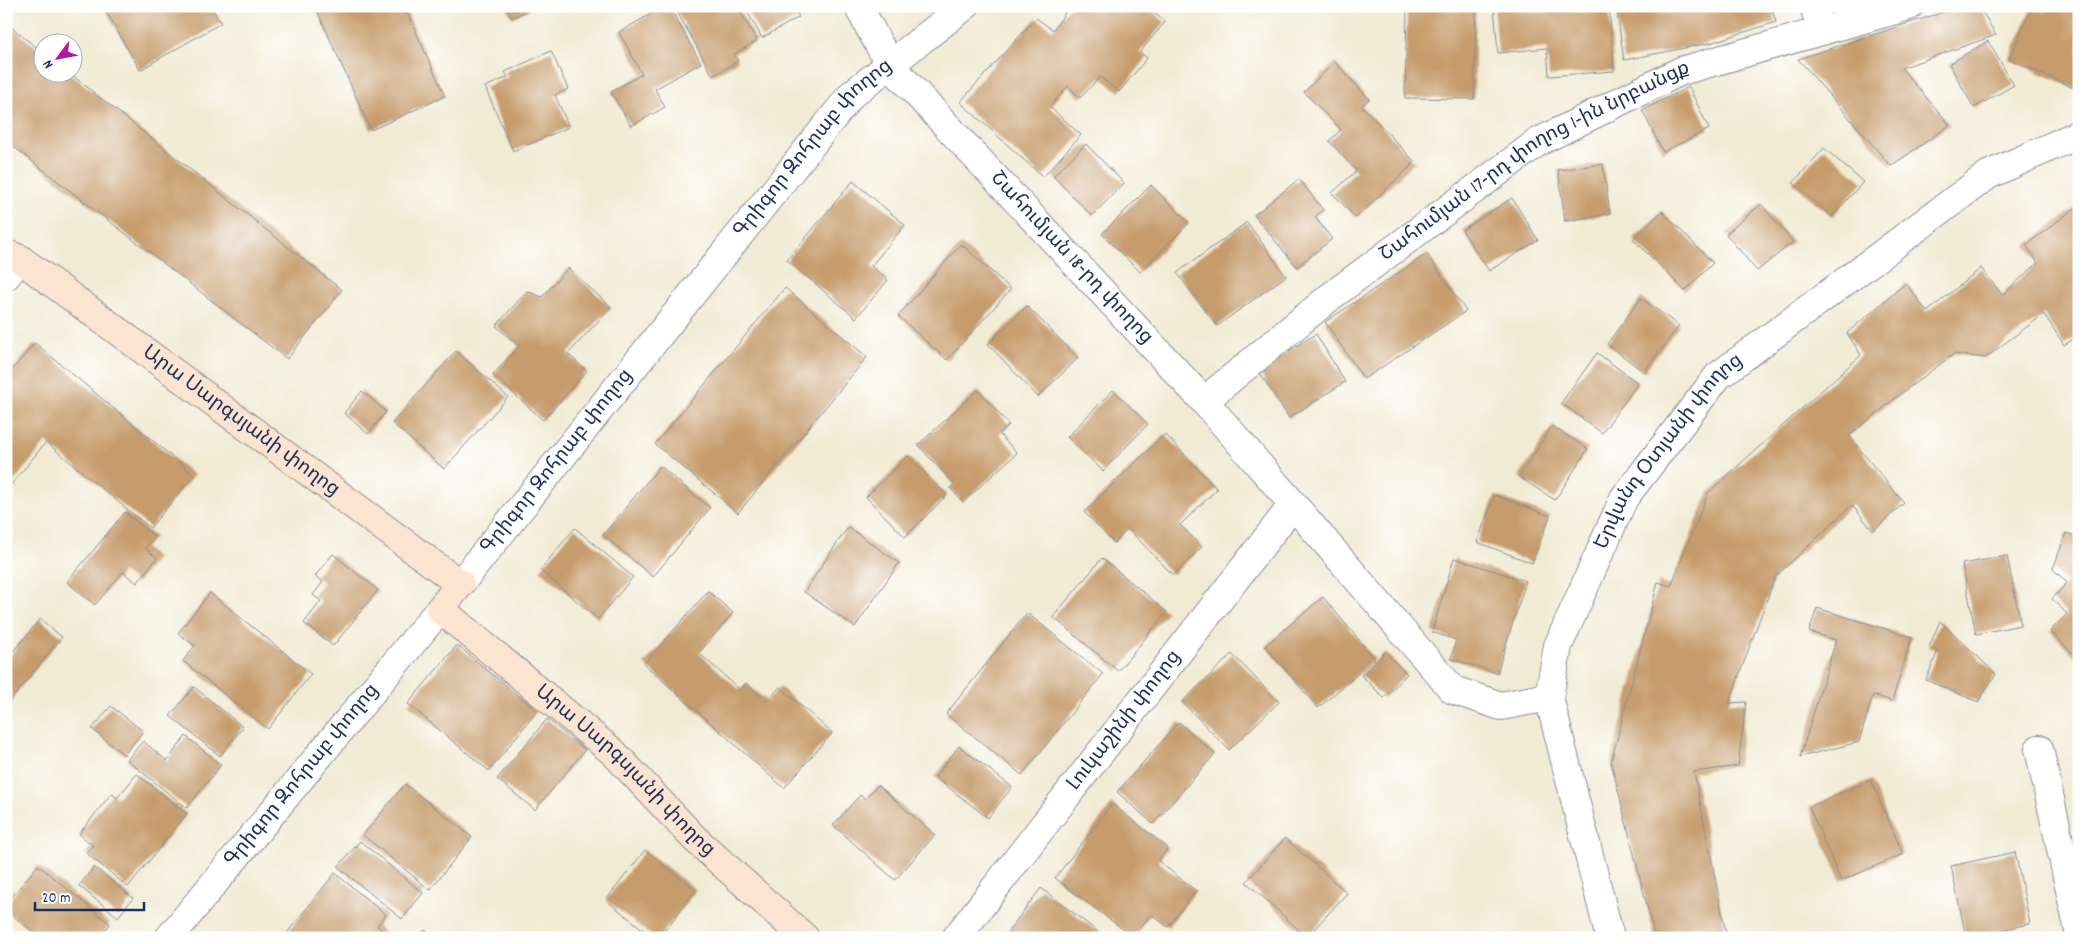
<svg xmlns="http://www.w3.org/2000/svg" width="2085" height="944" viewBox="0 0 2085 944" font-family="Dekko,'Noto Sans Armenian',sans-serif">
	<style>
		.building { fill: #c69c6c }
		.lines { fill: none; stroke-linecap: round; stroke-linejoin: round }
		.street-casing { stroke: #868d99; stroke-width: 30 }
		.secondary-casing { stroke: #868d99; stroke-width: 30 }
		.street { stroke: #fff; stroke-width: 28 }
		.secondary { stroke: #fce5d0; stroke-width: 28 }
		.labels { text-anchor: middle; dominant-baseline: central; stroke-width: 5; stroke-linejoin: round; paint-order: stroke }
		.street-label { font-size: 20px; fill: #1b2f5e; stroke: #fff }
	</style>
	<rect width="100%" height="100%" fill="#fff"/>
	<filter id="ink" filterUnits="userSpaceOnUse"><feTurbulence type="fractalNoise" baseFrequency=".02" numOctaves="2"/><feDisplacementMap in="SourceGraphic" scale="10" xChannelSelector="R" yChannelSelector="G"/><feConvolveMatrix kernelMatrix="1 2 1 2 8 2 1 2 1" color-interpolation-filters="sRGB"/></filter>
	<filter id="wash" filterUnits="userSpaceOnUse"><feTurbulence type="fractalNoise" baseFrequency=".0096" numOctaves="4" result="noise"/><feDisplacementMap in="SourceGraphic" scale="20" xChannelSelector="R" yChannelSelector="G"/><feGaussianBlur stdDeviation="1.12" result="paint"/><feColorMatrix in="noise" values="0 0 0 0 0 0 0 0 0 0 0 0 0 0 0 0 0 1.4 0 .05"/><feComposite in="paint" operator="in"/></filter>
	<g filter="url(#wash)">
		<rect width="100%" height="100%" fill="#f1ebd4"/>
		<g id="blocks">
			<path class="building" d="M 103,6 L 211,6 L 221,23 L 140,70 Z
				M 315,6 L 404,6 L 445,96 L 371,130 Z
				M 506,6 L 536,6 L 512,18 Z
				M 665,6 L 669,6 L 701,63 L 655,89 L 665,107 L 631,126 L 611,92 L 642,74 L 619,32 Z
				M 674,6 L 737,6 L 757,41 L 734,54 L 738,61 L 713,76 Z
				M 744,6 L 793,6 L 799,17 L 762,38 Z
				M 1070,6 L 1146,6 L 1165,22 L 1140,52 L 1147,58 L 1119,92 L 1100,77 L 1080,98 L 1068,86 L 1050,107 L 1081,135 L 1043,177 L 960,102 L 1036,18 L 1053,30 Z
				M 1407,6 L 1476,6 L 1474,99 L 1405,98 Z
				M 1494,6 L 1557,6 L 1557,9 L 1574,6 L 1609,6 L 1614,71 L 1549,76 L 1547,48 L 1498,53 Z
				M 1616,6 L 1771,6 L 1776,22 L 1710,43 L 1624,60 Z
				M 1962,6 L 1979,6 L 1996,35 L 1901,68 L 1950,125 L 1891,166 L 1798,59 Z
				M 2050,6 L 2079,6 L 2078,90 L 2009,59 L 2032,7 L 2047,13 Z
				M 6,23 L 42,52 L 42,72 L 68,72 L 342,290 L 287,359 L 6,141 Z
				M 1988,41 L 2014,85 L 1974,108 L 1949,64 Z
				M 551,51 L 568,89 L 555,95 L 569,127 L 513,151 L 485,87 L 508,77 L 505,72 Z
				M 1335,62 L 1369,99 L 1362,106 L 1415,162 L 1356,218 L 1332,193 L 1356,171 L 1329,141 L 1341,130 L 1304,92 Z
				M 1689,87 L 1709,129 L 1663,152 L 1642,110 Z
				M 1086,144 L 1124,183 L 1092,216 L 1053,176 Z
				M 1824,148 L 1863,182 L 1832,217 L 1793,183 Z
				M 1603,164 L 1610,214 L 1565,221 L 1558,170 Z
				M 1299,179 L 1323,210 L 1315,217 L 1332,239 L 1297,267 L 1254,215 Z
				M 853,181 L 905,225 L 871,266 L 888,280 L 856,318 L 787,260 Z
				M 1151,185 L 1189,223 L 1140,272 L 1102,234 Z
				M 1512,198 L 1538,240 L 1489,271 L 1462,230 Z
				M 1761,204 L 1793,242 L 1757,271 L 1726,234 Z
				M 2079,205 L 2079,336 L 2064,345 L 2044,314 L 1985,358 L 1954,354 L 1903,392 L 1849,436 L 1904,503 L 1873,531 L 1852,505 L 1775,577 L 1729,703 L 1746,702 L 1738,766 L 1694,772 L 1727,938 L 1655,938 L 1611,762 L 1658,582 L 1671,586 L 1708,493 L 1861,355 L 1847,333 L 1906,283 L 1927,312 L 1981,268 L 2002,295 L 2038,263 L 2026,245 Z
				M 1662,211 L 1713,263 L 1685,291 L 1633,239 Z
				M 1247,222 L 1286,276 L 1217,326 L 1177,273 Z
				M 961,244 L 1011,289 L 947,360 L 898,316 Z
				M 1427,254 L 1466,311 L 1364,379 L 1325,322 Z
				M 568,268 L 611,307 L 568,354 L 587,371 L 543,420 L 493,375 L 519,346 L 496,326 L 527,291 L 542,297 Z
				M 785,288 L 867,357 L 738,513 L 655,444 Z
				M 1641,298 L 1679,326 L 1644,372 L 1607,344 Z
				M 1027,306 L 1078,358 L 1038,397 L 988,344 Z
				M 1316,334 L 1345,382 L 1289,418 L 1258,370 Z
				M 35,343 L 194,475 L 150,528 L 46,442 L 6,491 L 6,377 Z
				M 456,351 L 508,397 L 444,469 L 392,423 Z
				M 1597,353 L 1638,383 L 1602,433 L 1561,403 Z
				M 978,390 L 1009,425 L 999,434 L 1017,453 L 963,502 L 950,488 L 954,484 L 918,445 Z
				M 1113,390 L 1148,424 L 1103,471 L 1067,437 Z
				M 362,391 L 386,412 L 368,434 L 344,413 Z
				M 1552,426 L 1588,449 L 1555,500 L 1519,477 Z
				M 1165,434 L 1217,489 L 1180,525 L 1202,547 L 1173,575 L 1128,529 L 1114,543 L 1084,512 Z
				M 908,456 L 947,495 L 905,537 L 866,497 Z
				M 660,466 L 710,508 L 653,577 L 603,535 Z
				M 1495,495 L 1550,516 L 1532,563 L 1477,542 Z
				M 125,512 L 155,537 L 145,548 L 157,558 L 137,583 L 123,572 L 95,605 L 67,582 Z
				M 848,527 L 899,563 L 855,627 L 804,592 Z
				M 575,528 L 633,577 L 598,619 L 540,570 Z
				M 2066,533 L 2079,537 L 2079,660 L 2050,631 L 2067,614 L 2052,599 L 2067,583 L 2053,569 Z
				M 333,554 L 378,590 L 333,646 L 304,623 L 321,601 L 313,595 L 323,582 L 315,576 Z
				M 2007,556 L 2021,625 L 1976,634 L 1962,564 Z
				M 1102,558 L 1167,612 L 1118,671 L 1053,617 Z
				M 1454,558 L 1526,581 L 1497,673 L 1451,659 L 1456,640 L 1432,632 Z
				M 708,591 L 733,613 L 699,653 L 740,690 L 746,683 L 767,701 L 780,687 L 832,733 L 784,788 L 644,664 Z
				M 210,593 L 311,674 L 268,729 L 183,661 L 195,646 L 178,633 Z
				M 1323,597 L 1375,659 L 1318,708 L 1265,646 Z
				M 1817,608 L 1912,637 L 1892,701 L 1873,695 L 1859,742 L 1800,757 L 1836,640 L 1809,632 Z
				M 1027,613 L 1103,674 L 1022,775 L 946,714 Z
				M 40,619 L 62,637 L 6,706 L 6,660 Z
				M 1940,621 L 1996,674 L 1978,702 L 1926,680 L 1938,651 L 1929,647 Z
				M 457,645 L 537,711 L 489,771 L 408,704 Z
				M 1385,652 L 1407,674 L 1384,698 L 1361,675 Z
				M 1232,654 L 1279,702 L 1229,750 L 1182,702 Z
				M 194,687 L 243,727 L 220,756 L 170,716 Z
				M 111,706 L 143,731 L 124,755 L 92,729 Z
				M 547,719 L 585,750 L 535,810 L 497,779 Z
				M 1179,722 L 1215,754 L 1153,824 L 1117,792 Z
				M 186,736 L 221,765 L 187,808 L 127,760 L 143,741 L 167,761 Z
				M 959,746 L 1012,787 L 988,818 L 935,777 Z
				M 137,774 L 187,814 L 128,887 L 86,853 L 93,845 L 79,834 L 112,793 L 117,798 Z
				M 1871,780 L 1903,854 L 1841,881 L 1809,807 Z
				M 405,784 L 472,837 L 430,890 L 363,835 Z
				M 878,785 L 935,835 L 895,880 L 833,825 L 860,795 L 865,799 Z
				M 1112,804 L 1168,848 L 1158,861 L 1196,891 L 1168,927 L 1151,914 L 1133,937 L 1055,878 Z
				M 1285,838 L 1347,893 L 1307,937 L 1246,882 Z
				M 360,841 L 423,893 L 402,919 L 338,867 Z
				M 645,850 L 696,890 L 659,938 L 654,938 L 606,900 Z
				M 2015,852 L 2030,924 L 1966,937 L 1951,866 Z
				M 38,865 L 110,924 L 99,938 L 40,938 L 6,910 L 6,904 Z
				M 94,867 L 133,898 L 118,917 L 79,886 Z
				M 335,873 L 386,915 L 377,926 L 392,938 L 283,938 Z
				M 1041,888 L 1098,932 L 1094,938 L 1003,938 Z
				M 425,930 L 434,938 L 418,938 Z"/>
		</g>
	</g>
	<g filter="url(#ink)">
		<use href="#blocks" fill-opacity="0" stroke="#868d99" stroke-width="1"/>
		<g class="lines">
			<defs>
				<g id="street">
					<path id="s1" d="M 858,6 L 890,65 L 1204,401 L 1453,690 L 1501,706 L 1549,697"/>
					<path d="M 1814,6 L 1822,31"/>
					<path d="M 6,276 L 20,259"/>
					<path id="s2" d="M 1204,401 L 1330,297 L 1538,142 L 1681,71 L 1909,6"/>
					<path id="s3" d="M 460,584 L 852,94 L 965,6"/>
					<path d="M 2039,749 L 2079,931"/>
					<path id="s4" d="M 169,938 L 440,609"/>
					<path id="s5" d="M 956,938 L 1293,505"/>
					<path id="s6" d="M 1610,938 L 1549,697 L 1558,646 L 1624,498 L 1718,376 L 1988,175 L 2079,134"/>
				</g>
				<g id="secondary">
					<path id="s7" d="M 6,254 L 20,259 L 460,584 L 440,609 L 614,753 L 694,838 L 805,938"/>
				</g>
			</defs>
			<use href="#street" class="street-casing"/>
			<use href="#secondary" class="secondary-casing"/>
			<use href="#street" class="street"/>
			<use href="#secondary" class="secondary"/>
		</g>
	</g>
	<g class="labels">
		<g class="street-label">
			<text stroke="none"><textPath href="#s3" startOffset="561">Գրիգոր Զոհրաբ փողոց</textPath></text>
			<text stroke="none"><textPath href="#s2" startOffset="410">Շահումյան 17-րդ փողոց 1-ին նրբանցք</textPath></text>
			<text stroke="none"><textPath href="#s1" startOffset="332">Շահումյան 18-րդ փողոց</textPath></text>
			<text stroke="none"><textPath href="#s7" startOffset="289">Արա Սարգսյանի փողոց</textPath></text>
			<text stroke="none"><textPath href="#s6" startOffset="526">Երվանդ Օտյանի փողոց</textPath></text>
			<text stroke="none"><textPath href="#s3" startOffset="156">Գրիգոր Զոհրաբ փողոց</textPath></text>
			<text stroke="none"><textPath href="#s5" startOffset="275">Լուկաշինի փողոց</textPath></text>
			<text stroke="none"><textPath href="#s7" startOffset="840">Արա Սարգսյանի փողոց</textPath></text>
			<text stroke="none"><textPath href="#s4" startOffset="210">Գրիգոր Զոհրաբ փողոց</textPath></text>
		</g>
	</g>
	<rect width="2085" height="944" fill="none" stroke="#fff" stroke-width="25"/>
	<g transform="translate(58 58) rotate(238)"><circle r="24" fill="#ffffff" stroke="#a4acbf"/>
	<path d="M0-4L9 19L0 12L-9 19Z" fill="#b5179e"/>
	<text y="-8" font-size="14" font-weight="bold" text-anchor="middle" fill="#1b2f5e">N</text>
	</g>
	<path d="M35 902v8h109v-8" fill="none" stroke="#1b2f5e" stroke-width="2.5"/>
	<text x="42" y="902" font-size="15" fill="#1b2f5e" stroke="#ffffff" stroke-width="4" paint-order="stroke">20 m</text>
</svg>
